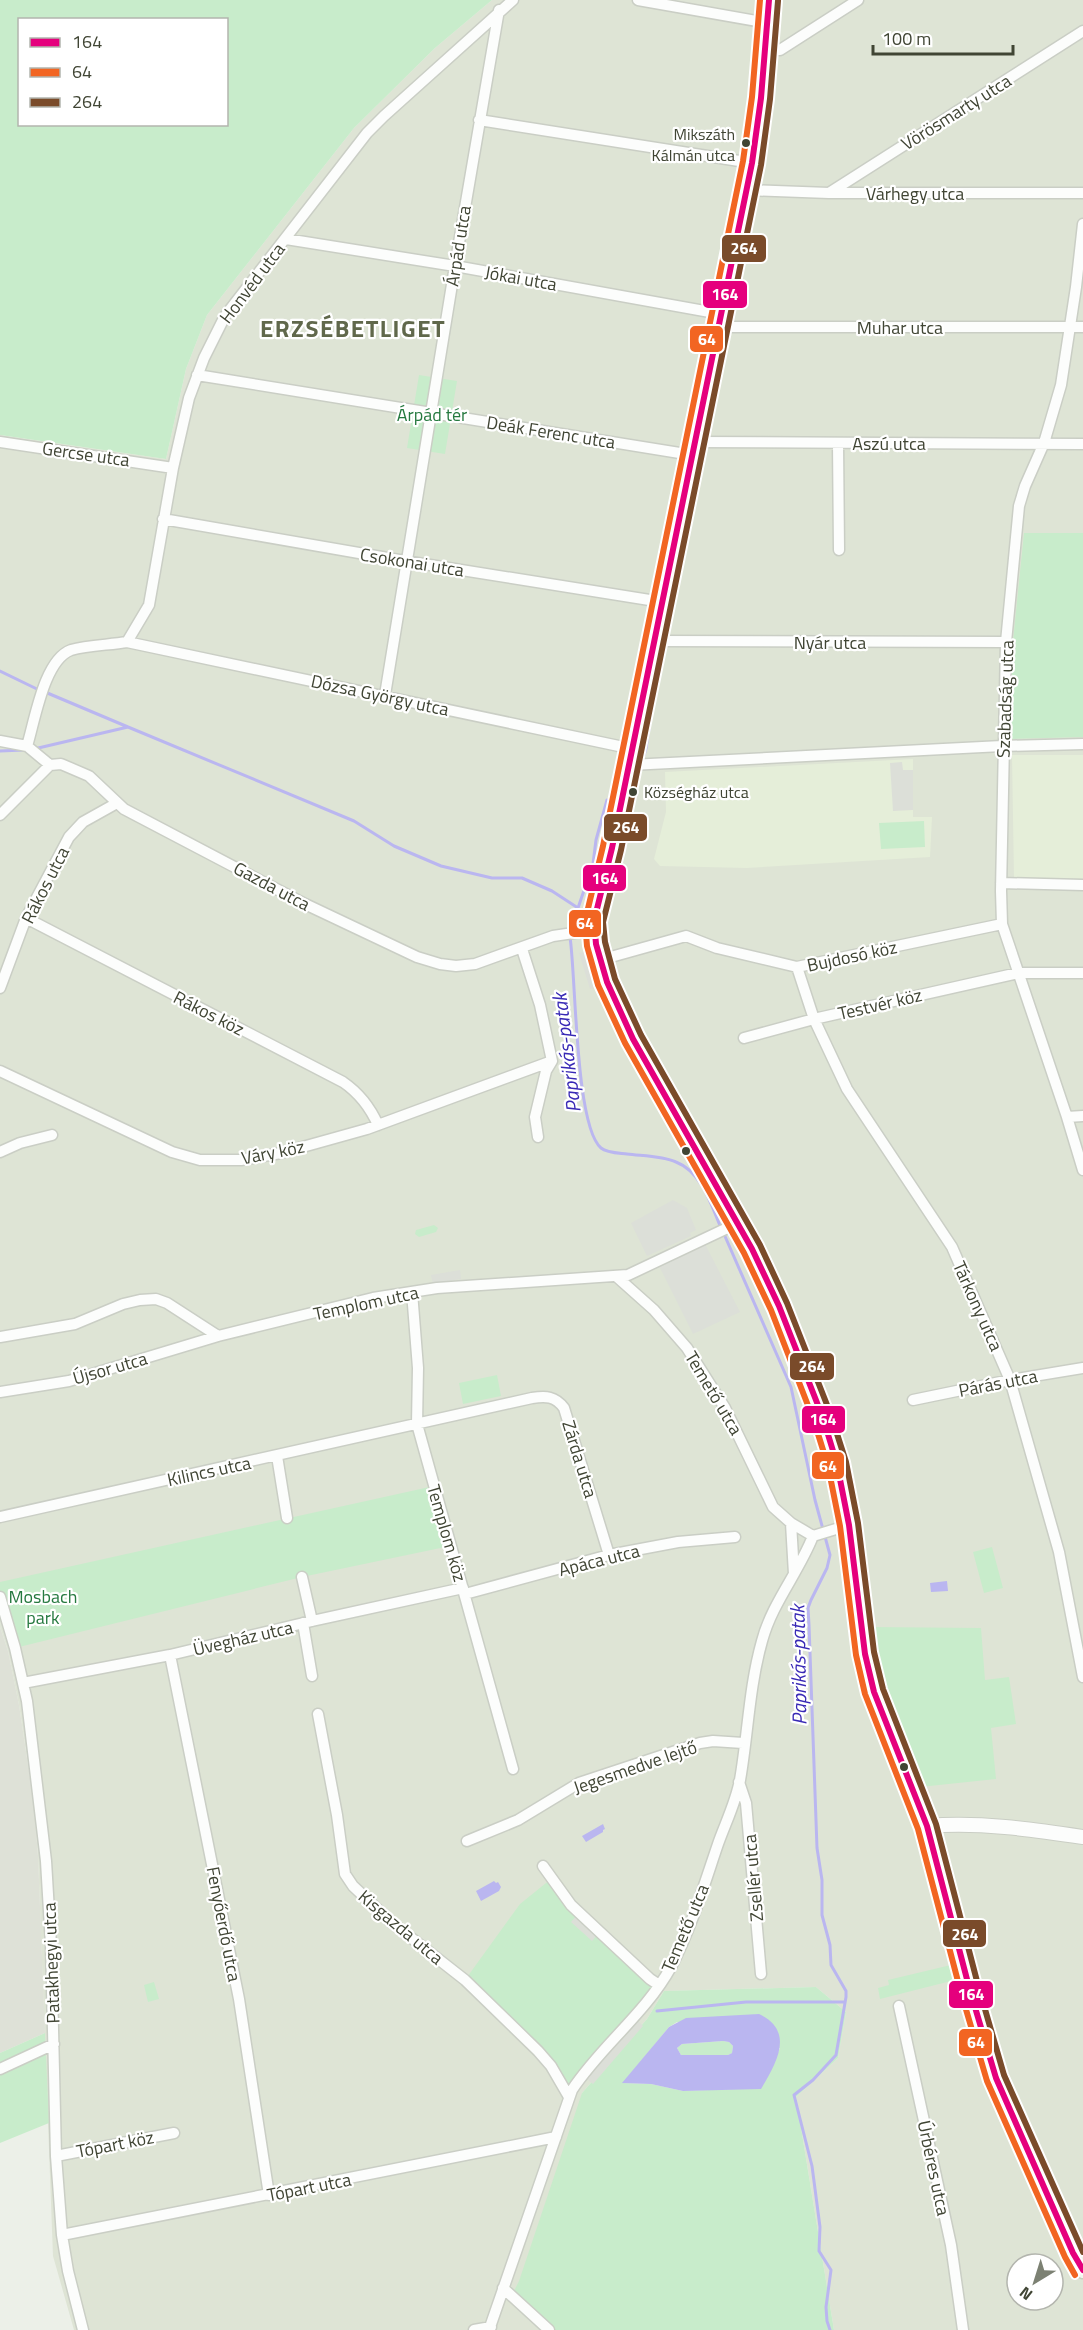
<svg xmlns="http://www.w3.org/2000/svg" width="1083" height="2330" viewBox="0 0 1083 2330" font-family="'Titillium Web',sans-serif">
	<style>
		.residential { fill: #dee4d5; fill-rule: evenodd }
		.industrial { fill: #dee1d7 }
		.education { fill: #e5eed9 }
		.green { fill: #c8eccb; fill-rule: evenodd }
		.parking { fill: #dcdfd8 }
		.water { fill: #bab6f0; fill-rule: evenodd }
		.lines { fill: none; stroke-linecap: round; stroke-linejoin: round }
		.stream { stroke: #bab6f0; stroke-width: 3 }
		.minor-casing { stroke: #cacec5; stroke-width: 13 }
		.tertiary-casing { stroke: #cacec5; stroke-width: 16 }
		.secondary-casing { stroke: #c9d0c0; stroke-width: 19 }
		.minor { stroke: #fcfdfc; stroke-width: 10 }
		.tertiary { stroke: #fcfdfc; stroke-width: 14 }
		.secondary { stroke: #f2f6ee; stroke-width: 16 }
		.bus-1-casing { stroke: #fff; stroke-width: 10 }
		.bus-2-casing { stroke: #fff; stroke-width: 10 }
		.bus-3-casing { stroke: #fff; stroke-width: 10 }
		.bus-1 { stroke: #e5007d; stroke-width: 6 }
		.bus-2 { stroke: #f26522; stroke-width: 6 }
		.bus-3 { stroke: #7a4b2a; stroke-width: 6 }
		.bus-dot { fill: #404534; stroke: #fff; stroke-width: 2 }
		.labels { text-anchor: middle; dominant-baseline: central; stroke-width: 4.5; stroke-linejoin: round; paint-order: stroke }
		.bus-label { font-size: 16px; fill: #404534; stroke: #fff; text-anchor: end }
		.street-label { font-size: 18px; fill: #404534; stroke: #fff }
		.park-label { font-size: 18px; fill: #25793f; stroke: #fff }
		.water-label { font-size: 20px; font-style: italic; fill: #3829b5; stroke: #fff }
		.district-label { font-size: 24px; font-weight: bold; letter-spacing: 1.5px; fill: #60684b; stroke: #fff }
		.line-badge { stroke: #fff; stroke-width: 2 }
		.badge-label { font-size: 16px; text-anchor: middle; font-weight: bold; fill: #fff }
	</style>
	<rect width="100%" height="100%" fill="#ecf0e8"/>
	<path class="residential" d="M 492,0 L 1083,0 L 1083,2330 L 834,2330 L 796,2097 L 838,2058 L 846,2012 L 816,1987 L 664,1991 L 647,2019 L 582,2093 L 746,2330 L 74,2330 L 53,2256 L 38,1856 L 34,1805 L 19,1705 L 8,1651 L 0,1627 L 0,435 L 166,459 L 186,369 L 207,315 L 354,128 L 435,48 ZM 1017,2264 L 1053,2264 L 1053,2300 L 1017,2300 Z"/>
	<path class="industrial" d="M 0,1627 L 8,1651 L 19,1705 L 34,1805 L 38,1856 L 45,2033 L 0,2053 Z"/>
	<path class="education" d="M 1012,755 L 1083,755 L 1083,879 L 1014,878 Z
		M 913,759 L 913,817 L 932,817 L 930,857 L 747,868 L 660,866 L 654,859 L 666,812 L 665,772 Z"/>
	<path class="green" d="M 0,0 L 492,0 L 435,48 L 354,128 L 207,315 L 186,369 L 166,459 L 0,435 ZM 20,20 L 226,20 L 226,124 L 20,124 Z
		M 419,375 L 457,381 L 445,454 L 407,448 Z
		M 1024,533 L 1083,533 L 1083,737 L 1009,739 L 1013,641 Z
		M 924,821 L 925,847 L 881,849 L 879,823 Z
		M 434,1225 L 438,1228 L 436,1232 L 419,1237 L 415,1234 L 416,1230 Z
		M 497,1375 L 501,1396 L 463,1404 L 459,1383 Z
		M 434,1486 L 450,1546 L 302,1577 L 15,1648 L 0,1597 L 0,1582 Z
		M 992,1547 L 1003,1588 L 984,1593 L 973,1552 Z
		M 870,1627 L 981,1628 L 985,1680 L 1009,1677 L 1016,1724 L 991,1728 L 996,1779 L 920,1787 C 898,1735 874,1685 870,1627 Z
		M 551,1879 L 659,1985 L 572,2090 L 565,2088 L 465,1980 L 520,1904 Z
		M 951,1965 L 955,1980 L 880,1999 L 878,1988 L 889,1985 L 888,1980 Z
		M 154,1982 L 159,1999 L 148,2002 L 144,1985 Z
		M 816,1987 L 846,2012 L 838,2058 L 796,2097 L 834,2330 L 542,2330 L 510,2299 L 519,2281 L 582,2093 L 647,2019 L 664,1991 ZM 677,2022 L 780,2048 L 761,2088 L 683,2091 L 651,2084 L 623,2083 L 669,2027 Z
		M 45,2033 L 49,2123 L 0,2143 L 0,2053 Z
		M 723,2041 L 729,2042 L 733,2046 L 732,2053 L 728,2055 L 681,2055 L 677,2048 L 682,2044 Z"/>
	<path class="parking" d="M 902,762 L 903,770 L 913,770 L 913,810 L 893,811 L 890,763 Z
		M 591,950 L 602,987 L 590,989 L 579,953 Z
		M 673,1200 L 687,1208 L 696,1230 L 690,1233 L 691,1236 L 647,1256 L 631,1223 Z
		M 705,1244 L 740,1312 L 693,1334 L 659,1266 Z
		M 460,1270 L 461,1279 L 433,1284 L 431,1275 Z
		M 578,1914 L 599,1933 L 592,1941 L 571,1922 Z
		M 637,2020 L 643,2026 L 593,2084 L 586,2078 Z"/>
	<path class="water" d="M 947,1581 L 948,1591 L 931,1592 L 930,1583 Z
		M 603,1824 L 605,1829 L 603,1830 L 603,1832 L 586,1842 L 582,1836 Z
		M 494,1881 L 496,1883 L 498,1882 L 501,1887 L 499,1891 L 481,1901 L 476,1891 Z
		M 759,2014 C 795,2031 777,2062 761,2089 L 683,2091 L 651,2084 L 622,2083 L 669,2027 L 686,2018 ZM 723,2041 L 729,2042 L 733,2046 L 732,2053 L 728,2055 L 681,2055 L 677,2048 L 682,2044 Z"/>
	<g class="lines">
		<path class="stream" d="M 761,154 L 767,117
			M 0,671 L 39,690
			M 45,692 L 128,727
			M 34,749 L 128,727 L 354,821 L 394,846 L 441,866 L 492,878 L 522,878 L 552,891 L 578,908 L 569,931
			M 0,751 L 24,750
			M 639,759 L 644,755 L 646,748 L 662,645
			M 578,908 L 593,864 L 596,840 L 607,800
			M 570,937 C 576,976 575,1126 601,1148 C 607,1153 619,1153 627,1154 C 642,1156 662,1156 676,1162 C 702,1172 711,1205 721,1228
			M 724,1234 L 791,1387 L 815,1500 L 830,1555 L 827,1568 L 811,1600 L 808,1608 L 809,1625 L 817,1848 L 822,1880 L 822,1915 L 830,1945 L 831,1965 L 846,1991 L 846,1997 L 836,2055 L 813,2080 L 794,2095 L 812,2166 L 820,2227 L 819,2251 L 831,2270 L 826,2307 L 827,2321 L 830,2330
			M 657,2011 L 746,2002 L 844,2002"/>
		<defs>
			<path id="minor" d="M 638,0 L 768,23
				M 765,50 L 780,50 L 858,0
				M 479,120 L 752,163
				M 746,190 L 829,193 L 1083,193
				M 829,193 L 1083,31
				M 1083,224 L 1076,287 L 1061,385 L 1044,443 L 1025,486 L 1019,506 L 1006,642 L 1001,891 L 1002,924 L 1067,1117 L 1083,1170
				M 286,239 L 455,266 L 721,314
				M 718,327 L 1083,327
				M 197,375 L 692,455
				M 0,442 L 173,468
				M 694,442 L 1083,444
				M 838,443 L 839,550
				M 163,519 L 405,561 L 662,602
				M 654,641 L 1006,642
				M 127,642 L 149,605 L 173,468 L 189,398 L 204,358 L 225,316 L 367,133 L 384,116 L 513,0
				M 385,695 L 455,266 L 499,10
				M 0,741 L 27,746 L 50,765 L 61,764 L 89,776 L 124,809 L 305,904 L 417,957 L 440,964 L 456,966 L 475,964 L 553,936 L 594,930
				M 27,746 C 35,720 44,660 71,650 C 88,645 110,645 127,642 L 633,749
				M 630,765 L 1002,746 L 1083,744
				M 0,815 L 50,765
				M 1001,883 L 1083,885
				M 26,918 L 343,1082 C 359,1093 370,1107 378,1125
				M 522,949 L 540,1005 L 552,1061 L 546,1071 L 535,1117 L 538,1137
				M 600,960 L 686,936 L 717,948 L 797,967 L 1002,924
				M 797,967 L 814,1019 L 847,1089 L 952,1247 L 1010,1380 L 1059,1552 L 1083,1677
				M 0,988 L 26,918 L 69,837 L 83,822 L 117,803
				M 744,1038 L 814,1019 L 1018,973 L 1083,973
				M 0,1071 L 172,1152 L 200,1160 L 241,1160 L 281,1153 L 367,1129 L 552,1061
				M 1067,1117 L 1083,1116
				M 0,1152 L 20,1143 L 52,1135
				M 617,1277 L 654,1310 L 687,1348 L 725,1408 L 773,1507 L 791,1523 L 813,1536
				M 412,1292 L 418,1368 L 417,1424 L 513,1769
				M 0,1337 L 75,1324 L 123,1304 L 140,1300 L 156,1299 L 167,1303 L 218,1336
				M 0,1392 L 69,1381 L 218,1336 L 373,1298 L 437,1288 L 628,1275 L 738,1223
				M 913,1400 L 1010,1380 L 1083,1368
				M 277,1456 L 287,1518
				M 0,1517 L 532,1398 C 546,1396 555,1396 564,1408 L 609,1555
				M 791,1523 L 794,1574
				M 813,1536 L 849,1525
				M 302,1577 L 312,1621
				M 465,1594 L 609,1555 L 678,1542 L 735,1537
				M 0,1597 L 15,1648 L 27,1701 L 46,1861 L 51,1945 L 56,2156 L 62,2235 L 68,2271 L 83,2330
				M 303,1623 L 312,1676
				M 170,1655 L 239,1999 L 269,2195
				M 23,1683 L 170,1655 L 312,1621 L 463,1588
				M 318,1714 L 337,1815 L 345,1874 L 353,1886 L 391,1922 L 465,1980 L 538,2051 L 551,2066 L 569,2097
				M 739,1782 L 746,1803 L 761,1974
				M 467,1841 L 518,1820 L 579,1783 L 700,1743 L 713,1741 L 743,1743
				M 543,1866 L 571,1905 L 650,1979 L 659,1985
				M 899,2006 L 951,2245 L 963,2330
				M 0,2069 L 54,2044
				M 56,2156 L 174,2133
				M 62,2235 L 556,2137
				M 503,2288 L 549,2330
				M 474,2330 L 491,2327
				M 489,2330 L 572,2090 C 601,2046 645,2014 671,1967 C 691,1929 704,1885 718,1844 C 725,1824 736,1802 740,1780 C 748,1734 749,1687 762,1641 C 772,1603 799,1572 813,1536"/>
			<path id="tertiary" d="M 927,1826 C 981,1822 1029,1829 1083,1837"/>
			<path id="secondary" d="M 769,0 L 761,98 L 752,163 L 612,848 L 594,921 L 596,944 L 607,982 L 633,1039 L 752,1249 L 779,1306 L 823,1418 L 837,1464 L 849,1525 L 865,1654 L 874,1692 L 927,1826 L 969,1987 L 996,2078 L 1073,2253 L 1083,2270"/>
		</defs>
		<use href="#minor" class="minor-casing"/>
		<use href="#tertiary" class="tertiary-casing"/>
		<use href="#secondary" class="secondary-casing"/>
		<use href="#minor" class="minor"/>
		<use href="#tertiary" class="tertiary"/>
		<use href="#secondary" class="secondary"/>
		<defs>
			<path id="bus-1" d="M 769,0 L 761,98 L 752,163 L 612,848 L 594,921 L 596,944 L 607,982 L 633,1039 L 752,1249 L 779,1306 L 823,1418 L 837,1464 L 849,1525 L 865,1654 L 874,1692 L 927,1826 L 969,1987 L 996,2078 L 1073,2253 L 1083,2270"/>
			<path id="bus-2" d="M 760,0 L 752,97 L 743,161 L 603,846 L 585,921 L 587,946 L 598,985 L 625,1043 L 744,1253 L 771,1310 L 814,1421 L 828,1466 L 840,1526 L 856,1655 L 865,1694 L 918,1829 L 960,1989 L 987,2081 L 1065,2257 L 1075,2275"/>
			<path id="bus-3" d="M 778,1 L 770,99 L 761,165 L 621,850 L 603,922 L 605,942 L 615,979 L 641,1035 L 760,1245 L 787,1303 L 831,1415 L 846,1462 L 858,1523 L 874,1652 L 883,1689 L 936,1824 L 978,1985 L 1004,2075 L 1083,2252"/>
		</defs>
		<use href="#bus-1" class="bus-1-casing"/>
		<use href="#bus-2" class="bus-2-casing"/>
		<use href="#bus-3" class="bus-3-casing"/>
		<use href="#bus-1" class="bus-1"/>
		<use href="#bus-2" class="bus-2"/>
		<use href="#bus-3" class="bus-3"/>
	</g>
	<g class="bus-dot">
		<circle cx="746" cy="143" r="5"/>
		<circle cx="633" cy="792" r="5"/>
		<circle cx="686" cy="1151" r="5"/>
		<circle cx="904" cy="1767" r="5"/>
	</g>
	<g class="labels">
		<g class="bus-label">
			<text x="735" y="134">Mikszáth<tspan x="735" dy="21">Kálmán utca</tspan></text>
			<text x="644" y="792" text-anchor="start">Községház utca</text>
		</g>
		<g class="street-label">
			<text transform="translate(956 112) rotate(-32)">Vörösmarty utca</text>
			<text x="915" y="193">Várhegy utca</text>
			<text transform="translate(458 246) rotate(-81)">Árpád utca</text>
			<text transform="translate(521 278) rotate(10)">Jókai utca</text>
			<text transform="translate(252 283) rotate(-53)">Honvéd utca</text>
			<text x="900" y="327">Muhar utca</text>
			<text transform="translate(551 432) rotate(9)">Deák Ferenc utca</text>
			<text x="889" y="443">Aszú utca</text>
			<text transform="translate(86 454) rotate(8)">Gercse utca</text>
			<text transform="translate(412 562) rotate(9)">Csokonai utca</text>
			<text x="830" y="642">Nyár utca</text>
			<text transform="translate(380 695) rotate(12)">Dózsa György utca</text>
			<text transform="translate(1005 699) rotate(-88)">Szabadság utca</text>
			<text transform="translate(45 885) rotate(-63)">Rákos utca</text>
			<text transform="translate(272 886) rotate(28)">Gazda utca</text>
			<text transform="translate(852 956) rotate(-12)">Bujdosó köz</text>
			<text transform="translate(880 1004) rotate(-13)">Testvér köz</text>
			<text transform="translate(209 1013) rotate(27)">Rákos köz</text>
			<text transform="translate(273 1152) rotate(-11)">Váry köz</text>
			<text transform="translate(366 1303) rotate(-12)">Templom utca</text>
			<text transform="translate(978 1306) rotate(66)">Tárkony utca</text>
			<text transform="translate(110 1368) rotate(-16)">Újsor utca</text>
			<text transform="translate(998 1383) rotate(-11)">Párás utca</text>
			<text transform="translate(714 1393) rotate(59)">Temető utca</text>
			<text transform="translate(580 1459) rotate(73)">Zárda utca</text>
			<text transform="translate(209 1471) rotate(-12)">Kilincs utca</text>
			<text transform="translate(447 1533) rotate(74)">Templom köz</text>
			<text transform="translate(599 1560) rotate(-14)">Apáca utca</text>
			<text transform="translate(243 1638) rotate(-13)">Üvegház utca</text>
			<text transform="translate(635 1767) rotate(-19)">Jegesmedve lejtő</text>
			<text transform="translate(753 1878) rotate(-95)">Zsellér utca</text>
			<text transform="translate(224 1924) rotate(79)">Fenyőerdő utca</text>
			<text transform="translate(401 1927) rotate(40)">Kisgazda utca</text>
			<text transform="translate(685 1928) rotate(-67)">Temető utca</text>
			<text transform="translate(51 1963) rotate(-92)">Patakhegyi utca</text>
			<text transform="translate(115 2144) rotate(-11)">Tópart köz</text>
			<text transform="translate(934 2168) rotate(78)">Úrbéres utca</text>
			<text transform="translate(309 2187) rotate(-11)">Tópart utca</text>
		</g>
		<g class="park-label">
			<text x="432" y="414">Árpád tér</text>
			<text x="43" y="1596">Mosbach<tspan x="43" dy="21">park</tspan></text>
		</g>
		<g class="water-label">
			<text transform="translate(566 1053) rotate(-97)">Paprikás-patak</text>
			<text transform="translate(798 1665) rotate(-91)">Paprikás-patak</text>
		</g>
		<g class="district-label">
			<text x="353" y="328">ERZSÉBETLIGET</text>
		</g>
	</g>
	<g class="line-badge">
		<rect x="721" y="234" width="46" height="29" rx="6" fill="#7a4b2a"/>
		<rect x="702" y="280" width="46" height="29" rx="6" fill="#e5007d"/>
		<rect x="689" y="325" width="35" height="28" rx="6" fill="#f26522"/>
		<rect x="603" y="813" width="45" height="29" rx="6" fill="#7a4b2a"/>
		<rect x="582" y="864" width="45" height="28" rx="6" fill="#e5007d"/>
		<rect x="568" y="909" width="34" height="29" rx="6" fill="#f26522"/>
		<rect x="789" y="1352" width="46" height="29" rx="6" fill="#7a4b2a"/>
		<rect x="801" y="1405" width="45" height="29" rx="6" fill="#e5007d"/>
		<rect x="811" y="1451" width="34" height="29" rx="6" fill="#f26522"/>
		<rect x="942" y="1919" width="45" height="29" rx="6" fill="#7a4b2a"/>
		<rect x="948" y="1980" width="46" height="29" rx="6" fill="#e5007d"/>
		<rect x="958" y="2028" width="35" height="29" rx="6" fill="#f26522"/>
	</g>
	<g class="badge-label">
		<text x="744" y="254">264</text>
		<text x="725" y="300">164</text>
		<text x="707" y="345">64</text>
		<text x="626" y="833">264</text>
		<text x="605" y="884">164</text>
		<text x="585" y="929">64</text>
		<text x="812" y="1372">264</text>
		<text x="823" y="1425">164</text>
		<text x="828" y="1472">64</text>
		<text x="965" y="1940">264</text>
		<text x="971" y="2000">164</text>
		<text x="976" y="2048">64</text>
	</g>
	<rect x="18" y="18" width="210" height="108" fill="#ffffff" stroke="#b3b5ae" stroke-width="1.5"/>
	<rect x="30" y="38" width="30" height="9" fill="#e5007d" stroke="#b3b5ae" stroke-width="1.5"/>
	<text x="72" y="48" font-size="18" fill="#404534">164</text>
	<rect x="30" y="68" width="30" height="9" fill="#f26522" stroke="#b3b5ae" stroke-width="1.5"/>
	<text x="72" y="78" font-size="18" fill="#404534">64</text>
	<rect x="30" y="98" width="30" height="9" fill="#7a4b2a" stroke="#b3b5ae" stroke-width="1.5"/>
	<text x="72" y="108" font-size="18" fill="#404534">264</text>
	<g transform="translate(1035 2282) rotate(218)"><circle r="28" fill="#ffffff" stroke="#b3b5ae" stroke-width="1.5"/>
	<path d="M0-4.5L10 22L0 15L-10 22Z" fill="#7c8173"/>
	<text y="-9" font-size="16" font-weight="bold" text-anchor="middle" fill="#404534">N</text>
	</g>
	<path d="M873 45v9h140v-9" fill="none" stroke="#404534" stroke-width="3"/>
	<text x="882" y="45" font-size="18" fill="#404534" stroke="#ffffff" stroke-width="4.5" paint-order="stroke">100 m</text>
</svg>
